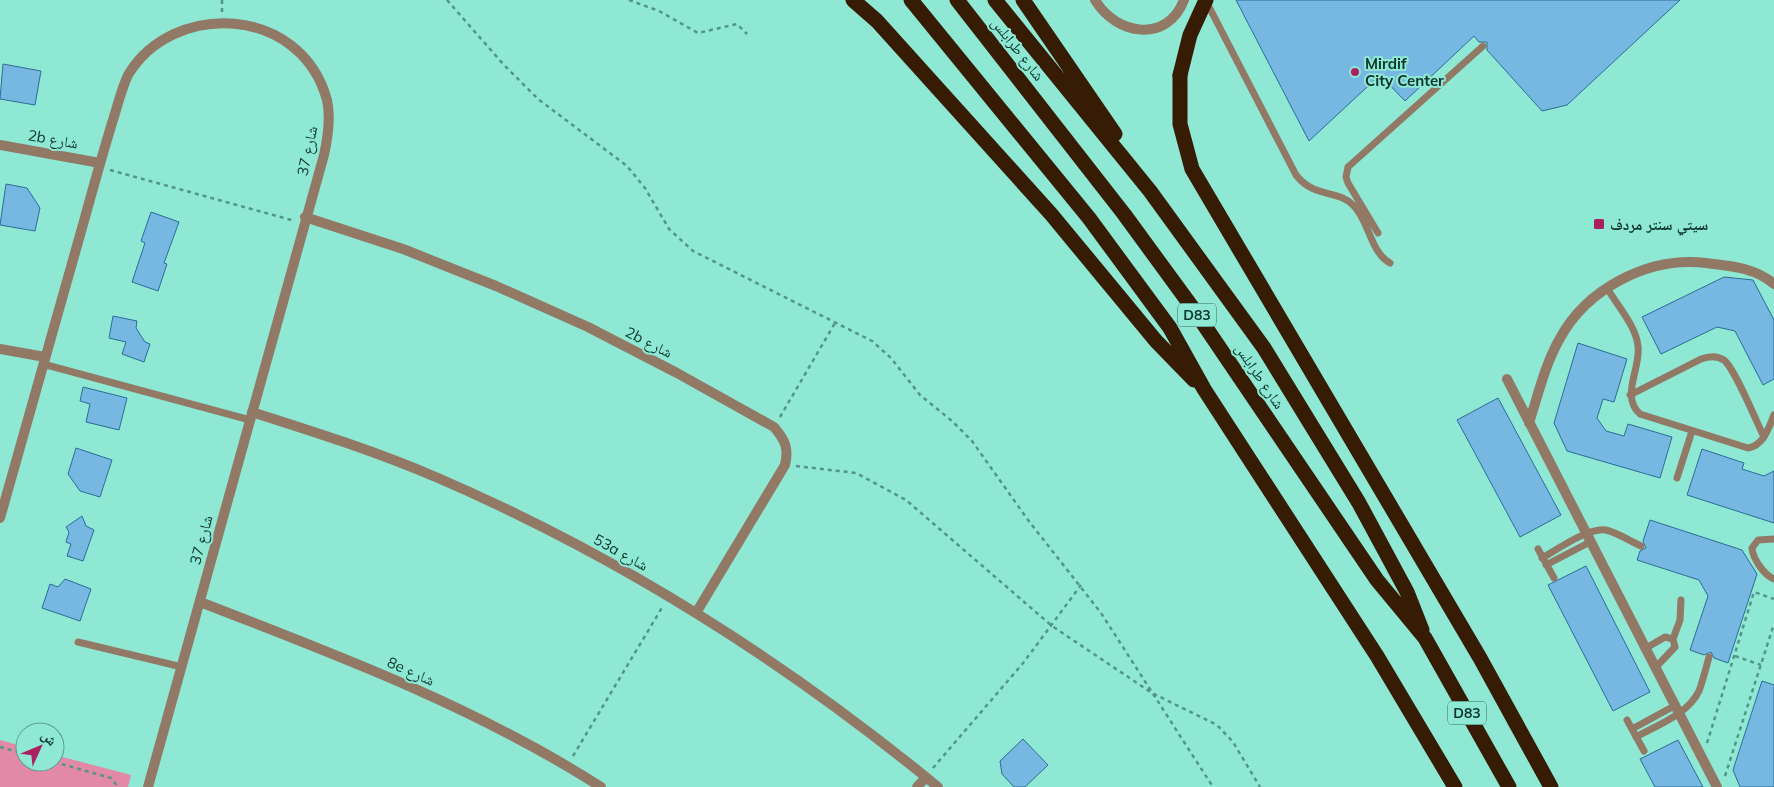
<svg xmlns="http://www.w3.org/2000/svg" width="1774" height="787" viewBox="0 0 1774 787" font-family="Mulish,'Noto Naskh Arabic',sans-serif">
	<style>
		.green { fill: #e389a8 }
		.building { fill: #77b8e3; stroke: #2b6d95 }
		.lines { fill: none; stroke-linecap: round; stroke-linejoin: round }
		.path { stroke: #539687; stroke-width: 2.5; stroke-dasharray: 4 4; stroke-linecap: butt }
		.service { stroke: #927966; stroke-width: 7 }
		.minor { stroke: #927966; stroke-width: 10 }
		.motorway { stroke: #371c05; stroke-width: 15 }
		.motorway-bridge { stroke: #371c05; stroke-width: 15 }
		.poi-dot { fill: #ab2061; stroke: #8ee8d4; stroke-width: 2 }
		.labels { text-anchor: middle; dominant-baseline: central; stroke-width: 4; stroke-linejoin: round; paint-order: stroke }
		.shield { fill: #8ee8d4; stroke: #346b5f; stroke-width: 1 }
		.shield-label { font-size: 14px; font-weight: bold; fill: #0d352d }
		.street-label { font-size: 15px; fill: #0d352d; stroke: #8ee8d4 }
		.poi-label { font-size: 15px; font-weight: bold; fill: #0d352d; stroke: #8ee8d4; text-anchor: start }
	</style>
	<rect width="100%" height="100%" fill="#8ee8d4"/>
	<path class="green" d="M 0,740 L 25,747 L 25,762 L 55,762 L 55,755 L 131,775 L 128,787 L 0,787 Z"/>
	<path class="building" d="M 1236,0 L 1680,0 L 1567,105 L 1542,111 L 1487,50 L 1487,42 L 1479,42 L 1474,36 L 1405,101 L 1380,75 L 1309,141 Z
		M 3,64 L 41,71 L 35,105 L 0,99 Z
		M 6,184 L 27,188 L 40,208 L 35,231 L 0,225 Z
		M 151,212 L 179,222 L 164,263 L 167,264 L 158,291 L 132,282 L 145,243 L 141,241 Z
		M 1724,277 L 1753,280 L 1774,320 L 1774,379 L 1763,385 L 1735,331 L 1717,327 L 1661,354 L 1642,317 Z
		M 113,316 L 137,321 L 136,328 L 145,342 L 150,344 L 144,362 L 122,354 L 126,342 L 109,338 Z
		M 1578,343 L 1627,359 L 1614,402 L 1603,399 L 1597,418 L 1606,431 L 1624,436 L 1628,424 L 1672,437 L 1660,478 L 1567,451 L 1554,423 Z
		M 83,387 L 127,398 L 119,430 L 86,422 L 90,404 L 80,401 Z
		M 1498,398 L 1561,515 L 1520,537 L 1457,420 Z
		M 76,448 L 112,460 L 100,497 L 80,491 L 68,474 Z
		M 1702,449 L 1744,463 L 1742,469 L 1764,476 L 1774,471 L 1774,523 L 1687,495 Z
		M 82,516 L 86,526 L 94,530 L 83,561 L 67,556 L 71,544 L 66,542 L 69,532 L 66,527 Z
		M 1650,520 L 1742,550 L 1757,574 L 1728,663 L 1714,658 L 1711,652 L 1704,655 L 1690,650 L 1708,596 L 1699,580 L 1637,560 L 1640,551 L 1646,548 L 1643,541 Z
		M 1586,566 L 1650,692 L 1613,711 L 1548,585 Z
		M 65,579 L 91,589 L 80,621 L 42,608 L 50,584 L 58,587 Z
		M 1762,681 L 1774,685 L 1774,787 L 1740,787 L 1733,770 Z
		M 1023,739 L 1048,765 L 1025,787 L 1014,787 L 1002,774 L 1000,761 Z
		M 1678,740 L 1703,787 L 1655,787 L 1640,759 Z"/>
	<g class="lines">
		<path class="path" d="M 222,0 L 222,13
			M 447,0 L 504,65 L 538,99 L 627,166 L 645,188 L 669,229 L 693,251 L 872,341 L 891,358 L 920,395 L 952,421 L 972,441 L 1028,520 L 1101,613 L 1213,787
			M 629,0 L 659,11 L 698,33 L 737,24 L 747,34
			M 110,170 L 295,221
			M 780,417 L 835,323
			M 796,466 L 856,473 L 906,500 L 1052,626 L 1152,693 L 1217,725 L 1233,742 L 1260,787
			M 1735,656 L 1761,665
			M 1707,743 L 1754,592 L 1774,599
			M 0,747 L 25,754
			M 573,756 L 663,606
			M 54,762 L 111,778 L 118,787
			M 933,768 L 1024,662 L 1081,585
			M 1725,776 L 1774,624"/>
		<path class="service" d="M 1207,3 L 1296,175 C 1315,199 1337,189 1353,205 C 1369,220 1370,252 1390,263
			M 1378,233 L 1348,183 L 1346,177 L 1348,167 L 1483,46
			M 1607,288 C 1617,305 1636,326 1638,346 C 1641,369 1620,396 1640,414 L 1748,448 C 1764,445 1768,429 1774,415
			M 43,364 L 250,420
			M 1630,395 L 1701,359 C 1709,356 1716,355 1724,360 C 1735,369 1756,421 1764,437
			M 1677,478 L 1692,431
			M 1774,539 L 1758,540 L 1752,548 C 1753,559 1764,575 1774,579
			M 1538,549 L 1554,578
			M 1542,558 C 1558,549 1589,527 1606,530 C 1618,533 1630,541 1641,546
			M 1546,565 L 1590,542
			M 78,642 L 182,667
			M 1646,648 L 1665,637 L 1673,639
			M 1656,667 L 1675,647 L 1673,639 L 1680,620 L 1681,600
			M 1627,720 L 1644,751
			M 1632,729 L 1676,705
			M 1636,737 C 1658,725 1688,714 1699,691 C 1703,680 1706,668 1709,657"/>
		<path class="minor" d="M 1095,0 C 1116,35 1167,44 1184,0
			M 0,145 L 100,163
			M 305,217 L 403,249 L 496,286 L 588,327 L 677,373 L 774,427 C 785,440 789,448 785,465 L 696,613
			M 0,349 L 45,357
			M 1507,379 L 1717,787
			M 252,412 C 315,432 378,452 438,478 C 619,556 786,662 938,787
			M 1529,423 C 1538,395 1545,365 1559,340 C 1586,289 1648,256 1706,263 C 1730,266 1754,267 1774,284
			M 0,518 C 28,419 56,320 84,221 C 93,188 102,156 112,123 C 117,108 121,90 128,75 C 173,0 301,5 327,100 C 331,118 328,137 324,155 L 148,787
			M 200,602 C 337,655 476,707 601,787
			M 917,787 L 926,777"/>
		<path class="motorway" d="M 853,0 L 877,21 L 1051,214 L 1156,341 L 1194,380
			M 911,0 L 1089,218 L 1170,328 L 1204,389 L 1377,656 L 1455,787
			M 957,0 L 1124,214 L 1192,307 L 1377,580 L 1425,638 L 1509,787
			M 995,0 L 1150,191 L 1264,348 L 1359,503 L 1407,592 L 1422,630
			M 1023,0 L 1115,134
			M 1180,75 L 1180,124 L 1192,169 L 1480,658 L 1551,787"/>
		<path class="motorway-bridge" d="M 1180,75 L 1190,35 L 1206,0"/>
	</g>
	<g class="poi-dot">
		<circle cx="1355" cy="72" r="5"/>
		<rect x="1593" y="218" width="12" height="12" rx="2.5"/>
	</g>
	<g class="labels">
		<g class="shield">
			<rect x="1178" y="303.5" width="38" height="23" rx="4"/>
			<rect x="1448" y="701.5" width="38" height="23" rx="4"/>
		</g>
		<g class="shield-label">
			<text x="1197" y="315">D83</text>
			<text x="1467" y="713">D83</text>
		</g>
		<g class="street-label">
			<text transform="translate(1018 49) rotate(52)">شارع طرابلس</text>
			<text transform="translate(53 139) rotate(10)">2b شارع</text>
			<text transform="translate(307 151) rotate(-78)">شارع 37</text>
			<text transform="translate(649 342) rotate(27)">2b شارع</text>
			<text transform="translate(1260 376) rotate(56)">شارع طرابلس</text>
			<text transform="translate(201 540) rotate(-75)">شارع 37</text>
			<text transform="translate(621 552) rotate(29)">53a شارع</text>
			<text transform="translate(411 671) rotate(24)">8e شارع</text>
		</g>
		<g class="poi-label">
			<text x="1365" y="63">Mirdif<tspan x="1365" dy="17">City Center</tspan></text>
			<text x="1610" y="224">سيتي سنتر مردف</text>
		</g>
	</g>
	<g transform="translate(40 747) rotate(46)"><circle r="24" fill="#8ee8d4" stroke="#5aa091"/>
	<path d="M0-4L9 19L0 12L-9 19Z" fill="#ab2061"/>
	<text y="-8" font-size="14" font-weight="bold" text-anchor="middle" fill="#0d352d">ش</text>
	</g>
</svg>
